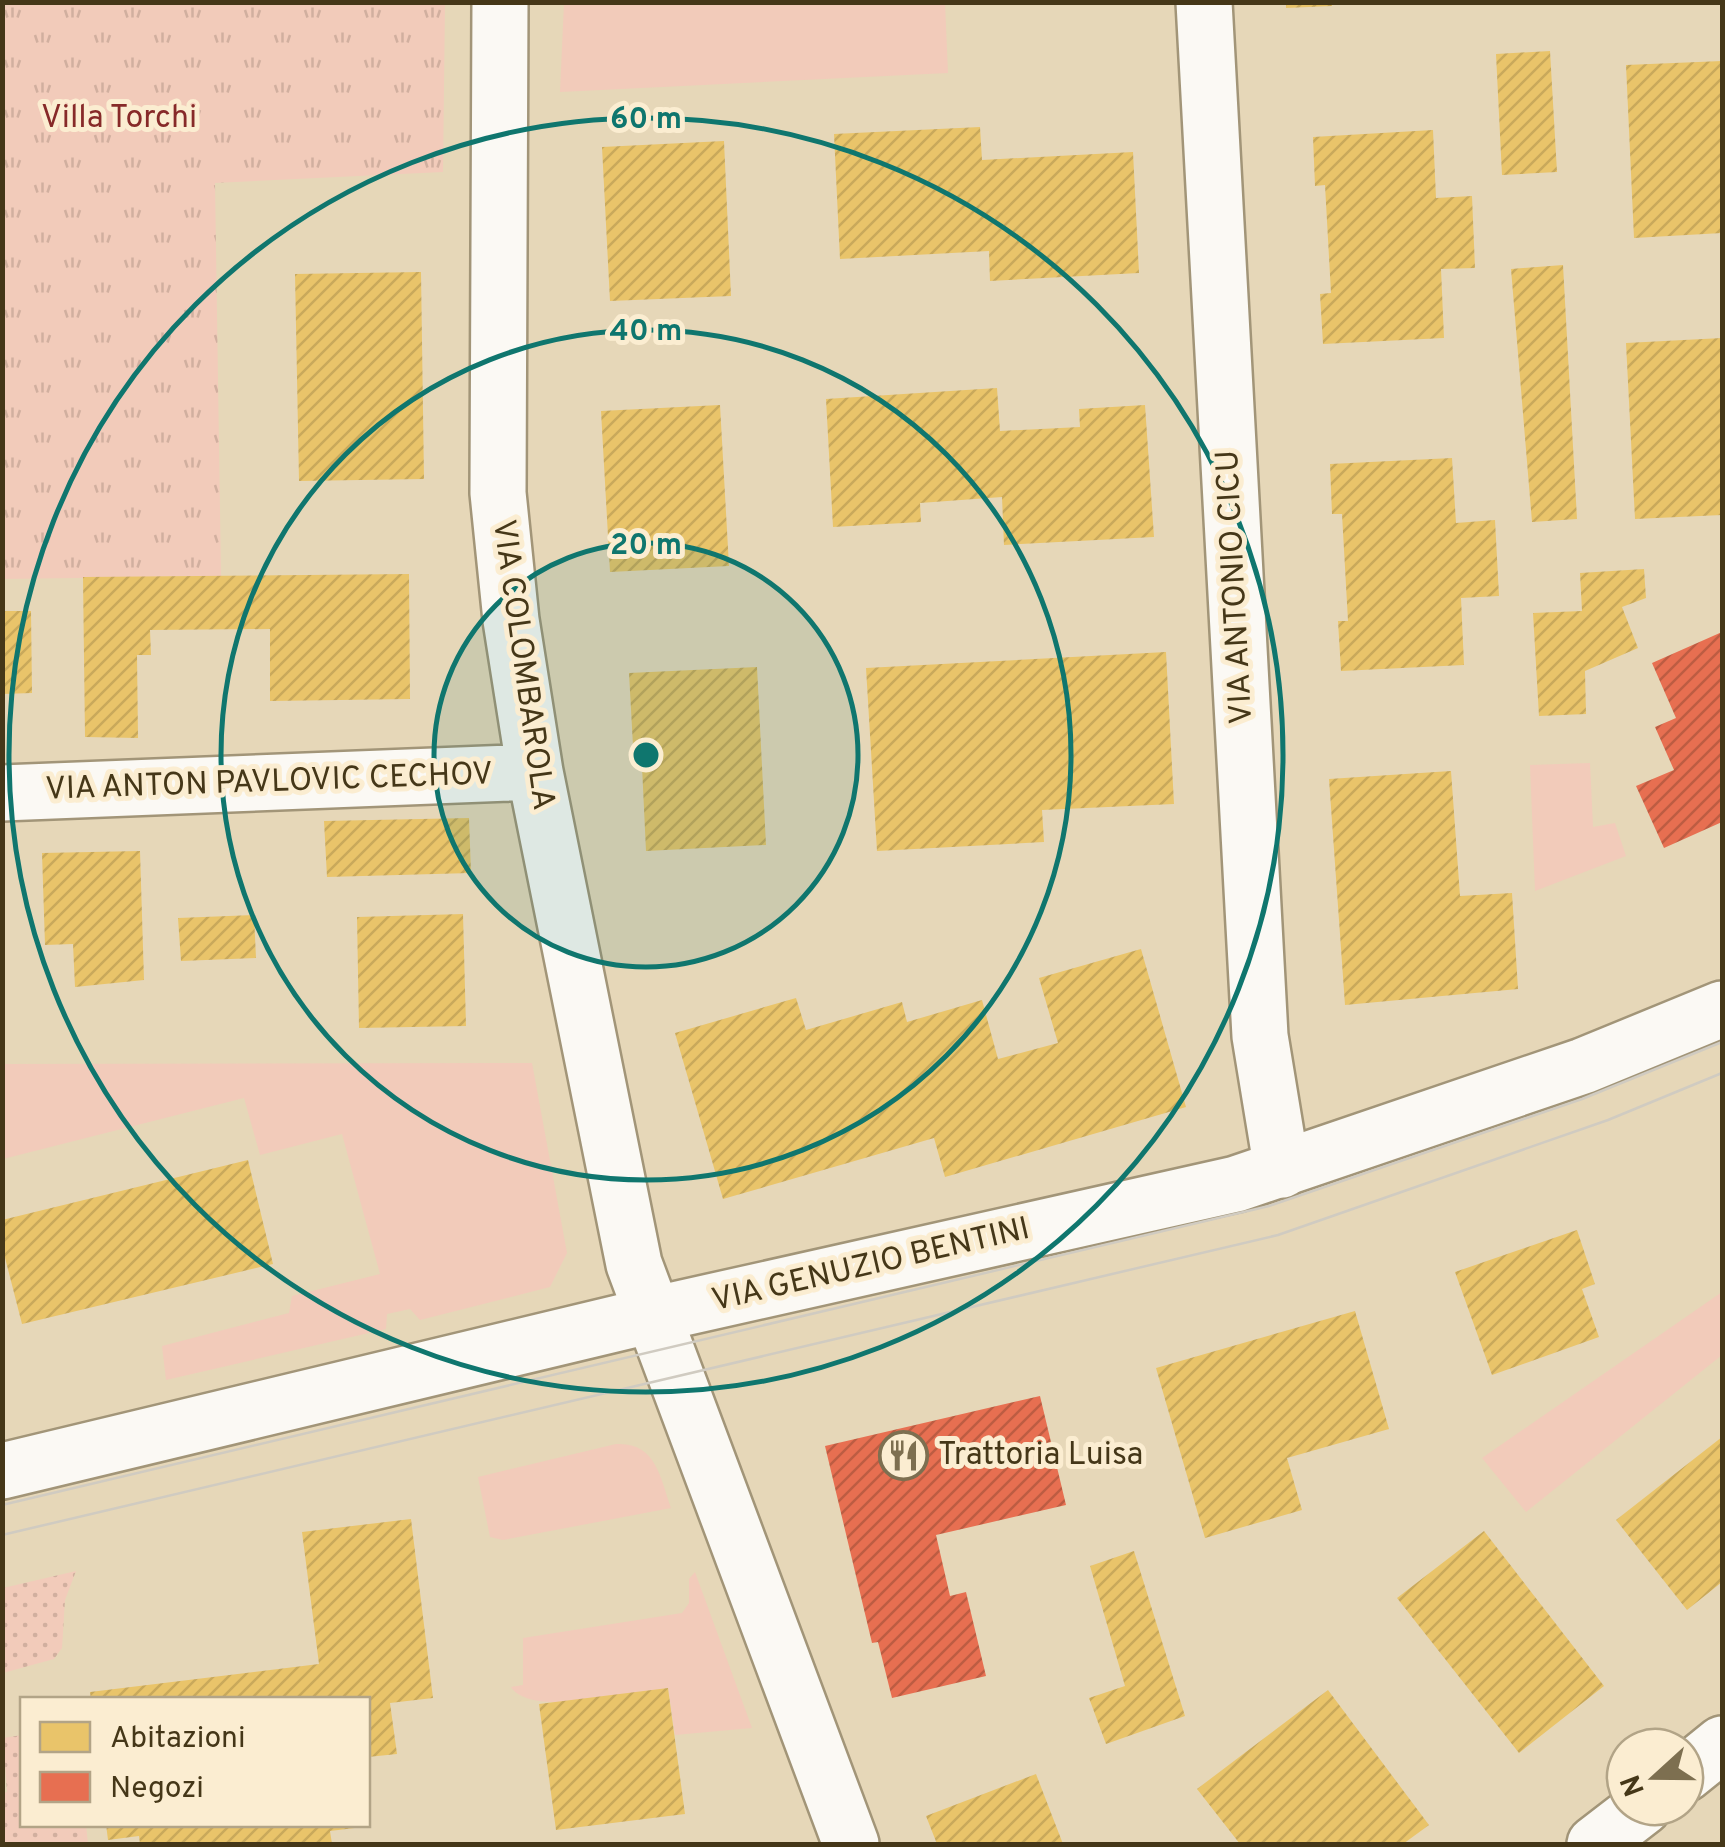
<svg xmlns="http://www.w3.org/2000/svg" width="1725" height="1847" viewBox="0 0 1725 1847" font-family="Overpass,sans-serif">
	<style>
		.grass { fill: #f2cbba }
		.park { fill: url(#park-tufts) }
		.garden { fill: url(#garden-dots) }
		.homes { fill: url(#homes-hatch) }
		.shops { fill: url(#shops-hatch) }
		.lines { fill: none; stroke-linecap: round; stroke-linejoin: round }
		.street-casing { stroke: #a29578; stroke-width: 60 }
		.secondary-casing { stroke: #a29578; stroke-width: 60 }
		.street { stroke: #fbf9f4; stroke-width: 55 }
		.secondary { stroke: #fbf9f4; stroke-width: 55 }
		.tram { stroke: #d0cbc1; stroke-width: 2.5 }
		.ring { fill: none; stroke: #0f766e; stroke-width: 5 }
		.labels { text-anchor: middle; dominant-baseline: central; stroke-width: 10; stroke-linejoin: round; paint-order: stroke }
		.park-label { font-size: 32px; fill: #872a29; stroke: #fbedd1 }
		.street-label { font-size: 32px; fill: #453718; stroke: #fbedd1 }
		.poi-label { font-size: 32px; fill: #453718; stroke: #fbedd1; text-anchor: start }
		.centre { fill: #0f766e; stroke: #fbedd1; stroke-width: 5 }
		.ring-label { font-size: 30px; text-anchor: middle; font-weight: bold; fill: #0f766e; stroke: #fbedd1; stroke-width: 10; stroke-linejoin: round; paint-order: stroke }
	</style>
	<defs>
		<pattern id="park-tufts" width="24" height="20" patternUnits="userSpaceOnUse" patternTransform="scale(2.5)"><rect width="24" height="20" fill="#f2cbba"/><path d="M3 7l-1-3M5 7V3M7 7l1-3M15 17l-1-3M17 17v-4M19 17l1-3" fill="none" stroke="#d1af9f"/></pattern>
		<pattern id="garden-dots" width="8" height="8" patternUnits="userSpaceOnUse" patternTransform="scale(2.5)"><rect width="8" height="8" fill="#f2cbba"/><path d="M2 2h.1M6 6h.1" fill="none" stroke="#d1af9f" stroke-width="1.8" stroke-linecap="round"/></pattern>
		<pattern id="homes-hatch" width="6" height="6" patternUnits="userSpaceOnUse" patternTransform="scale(2.5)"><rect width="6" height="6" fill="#e9c46a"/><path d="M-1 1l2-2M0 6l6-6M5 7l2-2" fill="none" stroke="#c9a95b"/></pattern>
		<pattern id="shops-hatch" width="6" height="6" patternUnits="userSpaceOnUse" patternTransform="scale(2.5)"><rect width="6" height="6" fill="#e76f51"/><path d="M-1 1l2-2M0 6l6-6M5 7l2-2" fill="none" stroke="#bd5c42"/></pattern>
	</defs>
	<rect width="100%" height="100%" fill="#e6d7b8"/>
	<path class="grass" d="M 564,3 L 945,3 L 948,73 L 560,92 Z
		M 1590,763 L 1593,827 L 1615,823 L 1626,856 L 1535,891 L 1530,765 Z
		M 532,1063 L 567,1253 L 550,1287 L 420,1320 L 410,1309 L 387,1314 L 386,1329 L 166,1380 L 162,1346 L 289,1313 L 292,1296 L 380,1274 L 342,1134 L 260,1155 L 244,1098 L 3,1159 L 3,1064 Z
		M 1722,1292 L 1722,1355 L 1526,1512 L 1482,1458 Z
		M 616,1444 C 656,1442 660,1477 671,1508 L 503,1540 L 490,1537 L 478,1477 Z
		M 695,1572 L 752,1728 L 675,1735 L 668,1688 C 633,1693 531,1718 511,1687 L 523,1685 L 523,1638 L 682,1613 L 689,1603 L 689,1579 Z"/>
	<path class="park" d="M 2,3 L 445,3 L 443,172 L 215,183 L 221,576 L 3,579 Z"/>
	<path class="garden" d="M 76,1571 L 65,1600 L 62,1648 L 54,1659 L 3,1673 L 3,1588 Z
		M 22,1735 L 22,1824 L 86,1825 L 88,1844 L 3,1844 L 3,1793 L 7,1792 L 3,1738 Z"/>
	<path class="homes" d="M 1286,2 L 1332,2 L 1332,6 L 1286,8 Z
		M 1550,51 L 1557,172 L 1502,175 L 1496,54 Z
		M 1722,61 L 1722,233 L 1634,238 L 1626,65 Z
		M 980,127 L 982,160 L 1133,152 L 1139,273 L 990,281 L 989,251 L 840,259 L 834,134 Z
		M 1433,130 L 1436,198 L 1472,196 L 1475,268 L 1441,269 L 1444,338 L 1323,344 L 1320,294 L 1331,293 L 1325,185 L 1315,186 L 1313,137 Z
		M 724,141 L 731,296 L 610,301 L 602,147 Z
		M 1563,265 L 1577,519 L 1532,522 L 1511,269 Z
		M 421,272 L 424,479 L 299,481 L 295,274 Z
		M 1722,338 L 1722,515 L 1635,519 L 1626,343 Z
		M 997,388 L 1000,431 L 1080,427 L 1079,409 L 1145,405 L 1154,537 L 1004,545 L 1002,497 L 920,503 L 921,522 L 833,527 L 826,399 Z
		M 720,405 L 729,566 L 610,572 L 601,411 Z
		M 1452,458 L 1456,523 L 1495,520 L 1499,596 L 1461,598 L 1464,665 L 1341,671 L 1338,621 L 1348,621 L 1342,514 L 1332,514 L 1330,464 Z
		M 1644,569 L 1646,598 L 1622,607 L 1638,648 L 1585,671 L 1586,714 L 1539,716 L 1533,613 L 1582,611 L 1580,573 Z
		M 409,574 L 410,699 L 270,701 L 270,629 L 150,630 L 151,655 L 137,655 L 138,738 L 85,737 L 83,577 Z
		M 2,611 L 31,611 L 32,693 L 2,694 Z
		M 1166,652 L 1174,804 L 1042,810 L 1044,842 L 877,851 L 866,668 Z
		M 757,667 L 766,845 L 646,851 L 641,745 L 633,746 L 629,673 Z
		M 1451,771 L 1460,896 L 1512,893 L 1518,989 L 1345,1005 L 1329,779 Z
		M 469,818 L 471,873 L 327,877 L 324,821 Z
		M 140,851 L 144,980 L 75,987 L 73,944 L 45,945 L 42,853 Z
		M 463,914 L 466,1026 L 359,1028 L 357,917 Z
		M 254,915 L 256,958 L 181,961 L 178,918 Z
		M 1141,949 L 1186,1107 L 945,1177 L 934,1138 L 723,1199 L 675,1033 L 796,998 L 806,1030 L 902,1002 L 907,1022 L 982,1000 L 998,1059 L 1058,1043 L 1039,978 Z
		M 248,1160 L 273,1264 L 22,1324 L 2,1246 L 2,1220 Z
		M 1577,1230 L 1595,1284 L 1582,1289 L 1599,1337 L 1492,1375 L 1455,1272 Z
		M 1355,1311 L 1389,1429 L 1287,1458 L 1302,1510 L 1205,1538 L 1156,1368 Z
		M 1722,1437 L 1722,1582 L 1687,1610 L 1616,1520 Z
		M 411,1519 L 433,1698 L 390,1703 L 397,1754 L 368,1757 L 368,1700 L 91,1700 L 90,1692 L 319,1664 L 302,1532 Z
		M 1484,1531 L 1604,1686 L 1519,1753 L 1397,1598 Z
		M 1134,1551 L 1185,1716 L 1106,1744 L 1089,1698 L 1125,1686 L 1090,1566 Z
		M 668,1688 L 685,1814 L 556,1830 L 539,1704 Z
		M 1328,1690 L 1429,1825 L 1403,1844 L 1240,1844 L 1197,1789 Z
		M 1036,1774 L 1063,1844 L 937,1844 L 926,1816 Z
		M 106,1824 L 363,1824 L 363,1827 L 330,1831 L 332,1844 L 140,1844 L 139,1836 L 108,1840 Z"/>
	<path class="shops" d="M 1722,632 L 1722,822 L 1664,848 L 1636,786 L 1674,770 L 1655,727 L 1676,718 L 1652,663 Z
		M 1040,1396 L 1066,1505 L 936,1535 L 950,1596 L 966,1592 L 986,1676 L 892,1698 L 878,1642 L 872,1643 L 825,1446 Z"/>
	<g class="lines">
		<defs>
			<path id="street" d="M 500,2 L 498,493 L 511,620 L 535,772 L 634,1264 L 851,1844
				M 1204,2 L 1260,1036 L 1282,1170
				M 2,793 L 535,772
				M 1685,1774 L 1722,1744
				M 1595,1844 L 1643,1807"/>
			<path id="secondary" d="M 2,1471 L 652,1315 L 1236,1184 L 1583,1066 L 1722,1009"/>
		</defs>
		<use href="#street" class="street-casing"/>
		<use href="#secondary" class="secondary-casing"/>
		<use href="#street" class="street"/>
		<use href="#secondary" class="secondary"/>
		<path class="tram" d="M 2,1505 L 1269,1206 L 1582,1099 L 1722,1042
			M 2,1535 L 1278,1235 L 1608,1120 L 1722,1073"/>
	</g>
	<circle cx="646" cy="755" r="212" fill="#0f766e" fill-opacity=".12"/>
	<g class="ring">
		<circle cx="646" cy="755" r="212"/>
		<circle cx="646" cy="755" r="425"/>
		<circle cx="646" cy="755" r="637"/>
	</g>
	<defs>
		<symbol id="restaurant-ring" viewBox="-11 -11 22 22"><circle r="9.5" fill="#fbedd1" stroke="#7d6f50" stroke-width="1.5"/><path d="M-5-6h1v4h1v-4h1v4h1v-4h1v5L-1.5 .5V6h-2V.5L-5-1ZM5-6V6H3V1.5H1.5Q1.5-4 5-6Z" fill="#7d6f50"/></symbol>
	</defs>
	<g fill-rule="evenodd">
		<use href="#restaurant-ring" x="876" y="1428" width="55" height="55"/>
	</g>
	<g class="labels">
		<g class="park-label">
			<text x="119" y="119">Villa Torchi</text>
		</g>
		<g class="street-label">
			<text transform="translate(1236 587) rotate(-93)">VIA ANTONIO CICU</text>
			<text transform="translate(522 665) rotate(82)">VIA COLOMBAROLA</text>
			<text transform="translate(269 783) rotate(-2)">VIA ANTON PAVLOVIC CECHOV</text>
			<text transform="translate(871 1266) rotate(-13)">VIA GENUZIO BENTINI</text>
		</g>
		<g class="poi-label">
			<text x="938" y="1456">Trattoria Luisa</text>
		</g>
	</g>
	<circle cx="646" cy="755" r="15" class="centre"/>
	<g class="ring-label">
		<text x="646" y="128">60 m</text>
		<text x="646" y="340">40 m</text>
		<text x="646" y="554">20 m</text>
	</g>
	<rect width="1725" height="1847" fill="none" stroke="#453718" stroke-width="10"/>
	<rect x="20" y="1697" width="350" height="130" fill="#fbedd1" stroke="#b2a487" stroke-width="2.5"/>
	<rect x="40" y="1722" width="50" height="30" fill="#e9c46a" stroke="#b2a487" stroke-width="2.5"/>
	<text x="110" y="1747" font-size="30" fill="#453718">Abitazioni</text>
	<rect x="40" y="1772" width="50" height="30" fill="#e76f51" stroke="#b2a487" stroke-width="2.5"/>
	<text x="110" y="1797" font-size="30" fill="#453718">Negozi</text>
	<g transform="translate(1655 1777) rotate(249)"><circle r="48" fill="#fbedd1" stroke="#b2a487" stroke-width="2.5"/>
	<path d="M0-8L18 38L0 25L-18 38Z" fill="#7d6f50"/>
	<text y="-15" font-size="28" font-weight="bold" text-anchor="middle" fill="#453718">N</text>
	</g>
</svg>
